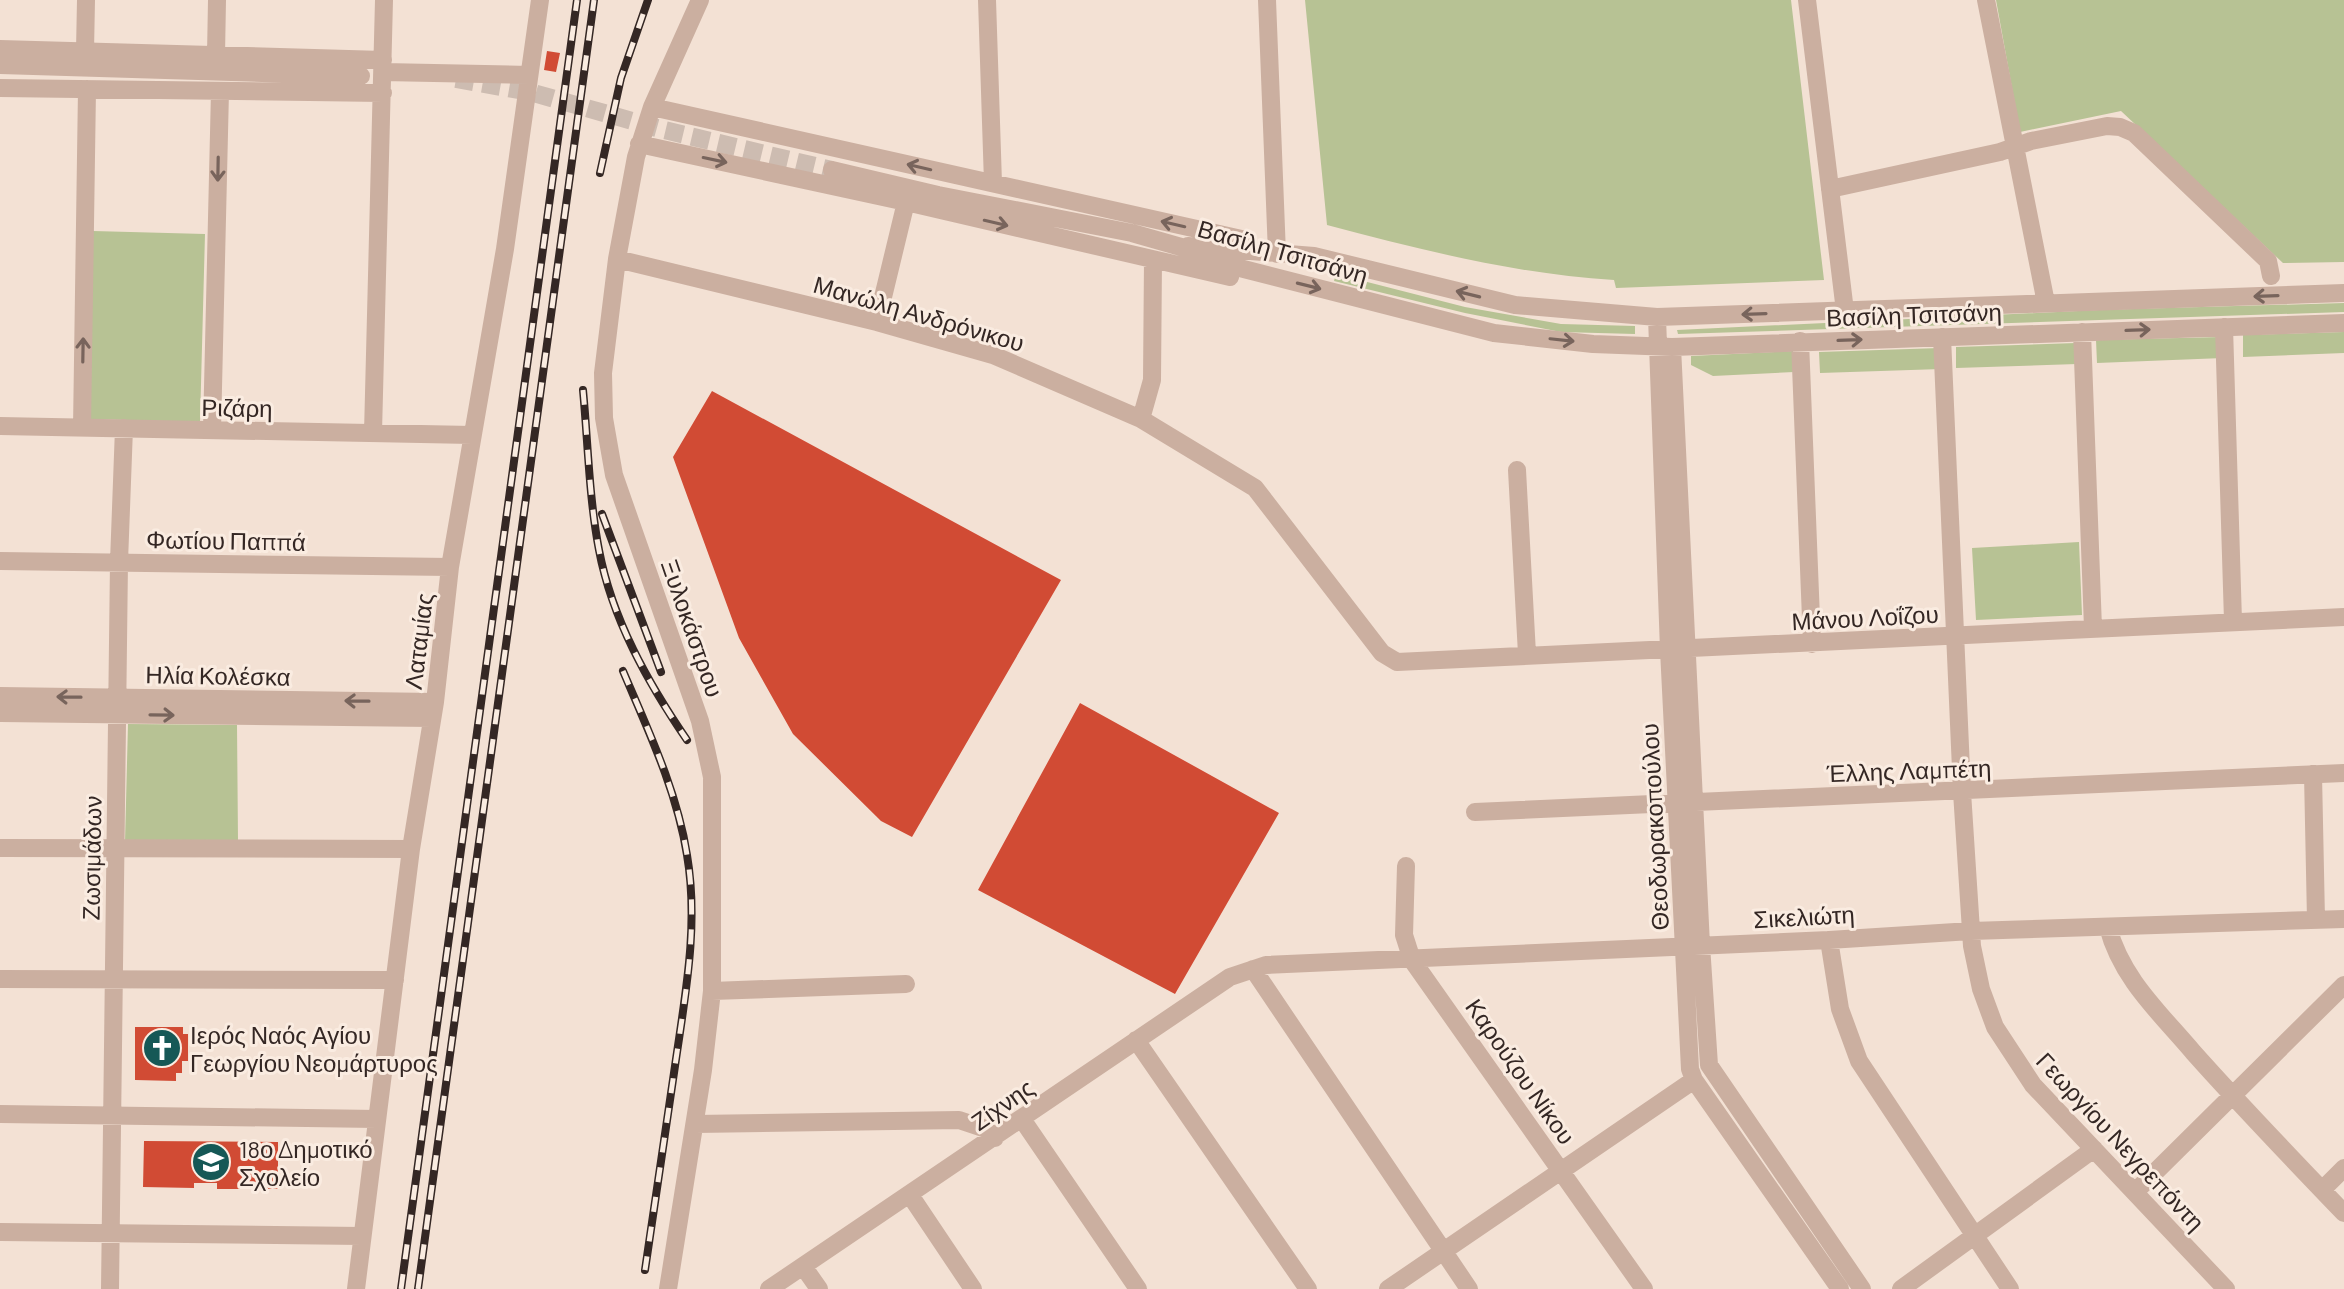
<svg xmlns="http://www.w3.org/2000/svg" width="2344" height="1289" viewBox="0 0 2344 1289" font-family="Barlow,sans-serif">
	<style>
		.green { fill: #b7c294 }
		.building { fill: #d14b34 }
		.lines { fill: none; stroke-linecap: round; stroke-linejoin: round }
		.minor-tunnel { stroke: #cdbcb1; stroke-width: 18; stroke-dasharray: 18 9; stroke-linecap: butt }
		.minor { stroke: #cbafa0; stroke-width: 18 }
		.rail-casing { stroke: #342724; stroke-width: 8 }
		.rail { stroke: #faece1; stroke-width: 5; stroke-dasharray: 15; stroke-linecap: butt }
		.oneway { stroke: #78645c }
		.labels { text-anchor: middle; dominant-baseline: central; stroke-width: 6; stroke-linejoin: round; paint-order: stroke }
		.street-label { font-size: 24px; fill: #342724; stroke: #faece1 }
		.poi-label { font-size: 24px; fill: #342724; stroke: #faece1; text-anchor: start }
	</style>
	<rect width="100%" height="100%" fill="#f3e1d4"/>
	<path class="green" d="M 1305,0 L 1791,0 L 1824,280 L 1616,288 L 1614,280 C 1515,274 1422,250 1327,225 Z
		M 1996,0 L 2344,0 L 2344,262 L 2283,263 L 2121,111 L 2020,132 Z
		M 93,231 L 205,234 L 200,422 L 88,419 Z
		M 1336,274 L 1465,307 L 1561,324 L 1635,326 L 1635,334 L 1561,332 L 1465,313 L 1334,281 Z
		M 2344,303 L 2344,312 L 1678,334 L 1677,330 L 2098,310 Z
		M 2344,332 L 2344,353 L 2243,357 L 2243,335 Z
		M 2222,337 L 2223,358 L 2097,363 L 2096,340 Z
		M 2076,343 L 2077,364 L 1956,368 L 1956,347 Z
		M 1940,348 L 1941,369 L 1820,373 L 1819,352 Z
		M 1793,351 L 1794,372 L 1713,376 L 1691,365 L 1691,356 Z
		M 2079,542 L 2082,615 L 1976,620 L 1972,548 Z
		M 128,724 L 237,725 L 238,840 L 125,842 Z"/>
	<path class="building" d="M 547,51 L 560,53 L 556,72 L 544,70 Z
		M 712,391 L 1061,580 L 912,837 L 881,821 L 793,734 L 739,638 L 673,457 Z
		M 1080,703 L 1279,813 L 1175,994 L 978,890 Z
		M 135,1027 L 183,1027 L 183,1034 L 188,1034 L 188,1061 L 182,1061 L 182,1073 L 176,1073 L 176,1081 L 135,1080 Z
		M 144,1141 L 278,1142 L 278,1189 L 217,1189 L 217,1183 L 194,1183 L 194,1188 L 143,1187 Z"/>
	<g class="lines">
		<path class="minor-tunnel" d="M 456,79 L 530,92 L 664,130 L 832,170"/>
		<path class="minor" d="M 987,0 L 993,183
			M 1267,0 L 1277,254
			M 1807,0 L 1845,311
			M 1986,0 L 2046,303
			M 0,49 L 383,60
			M 85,51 L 86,0
			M 216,55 L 217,0
			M 0,65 L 361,76
			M 383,72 L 529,75
			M 0,88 L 383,93
			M 652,107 L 1246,240
			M 639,144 L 906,202 L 1230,277
			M 832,170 L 938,195 L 1132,233 L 1181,247 L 1199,256 L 1228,265 L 1494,333 L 1593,344 L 1672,347 L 2344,323
			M 1830,189 L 2000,152 L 2031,141 L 2107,126 L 2120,127 L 2134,133 L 2268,261 L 2271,276
			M 1188,246 L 1314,256 L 1515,305 L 1657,317 L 2344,293
			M 617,259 L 877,322 L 993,355 L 1141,419 L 1255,488 L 1382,653 L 1397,662 L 2344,617
			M 1657,317 L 1669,650 L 1690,1069 L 1694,1080 L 1840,1289
			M 877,322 L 906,202
			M 2224,327 L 2233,621
			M 2082,332 L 2093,628
			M 1942,337 L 1962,792 L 1972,946 L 1981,989 L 1995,1027 L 2033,1085 L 2226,1289
			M 1800,341 L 1812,644
			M 1672,347 L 1701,945 L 1709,1065 L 1862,1289
			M 1141,419 L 1152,380 L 1153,260
			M 0,426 L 472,435
			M 82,428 L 87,89
			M 212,430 L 220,91
			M 373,433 L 384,0
			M 1517,470 L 1527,654
			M 0,561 L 450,567
			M 0,696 L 435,702
			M 0,713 L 432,718
			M 2313,774 L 2316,920
			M 1475,812 L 2344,773
			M 0,848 L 411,849
			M 1406,866 L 1404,935 L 1412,960 L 1644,1289
			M 2108,927 C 2121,978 2160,1013 2193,1052 C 2242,1107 2293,1160 2344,1213
			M 1829,940 L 1840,1009 L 1859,1061 L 2010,1289
			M 1253,969 L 1469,1289
			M 0,979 L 395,980
			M 712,991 L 906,984
			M 1136,1040 L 1308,1289
			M 0,1114 L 377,1119
			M 1022,1119 L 1138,1289
			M 695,1124 L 959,1120 L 986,1129 L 995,1138
			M 2322,1190 L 2344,1168
			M 2135,1192 L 2344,985
			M 910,1195 L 973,1289
			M 0,1232 L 362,1236
			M 803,1266 L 819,1289
			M 110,1289 L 119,562 L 124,428
			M 356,1289 L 411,849 L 435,702 L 450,567 L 505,249 L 540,0
			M 668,1289 L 703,1070 L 712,991 L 712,777 L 700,721 L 614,475 L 604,418 L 603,373 L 617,259 L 636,157 L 652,107 L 700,0
			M 769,1289 L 1230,977 L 1266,965 L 1829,940 L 1971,931 L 2344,919
			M 1388,1289 L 1694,1080
			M 1901,1289 L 2094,1149"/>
		<defs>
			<path id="rail" d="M 600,173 L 621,78 L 648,0
				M 583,390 C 588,443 589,498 599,550 C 612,619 648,683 687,740
				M 602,514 L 661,672
				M 623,671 C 648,730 677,791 687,855 C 699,925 685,996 675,1066 C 665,1134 655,1202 645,1270
				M 401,1289 L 577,0
				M 418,1289 L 594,0"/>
		</defs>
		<use href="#rail" class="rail-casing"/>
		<use href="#rail" class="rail"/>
	</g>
	<defs><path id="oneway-shaft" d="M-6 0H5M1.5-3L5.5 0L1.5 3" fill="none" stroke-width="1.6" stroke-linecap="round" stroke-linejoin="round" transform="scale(2)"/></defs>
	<g class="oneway">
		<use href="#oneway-shaft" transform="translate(715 160) rotate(12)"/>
		<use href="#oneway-shaft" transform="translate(919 167) rotate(-167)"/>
		<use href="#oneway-shaft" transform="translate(218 169) rotate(91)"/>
		<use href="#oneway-shaft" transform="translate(996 223) rotate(13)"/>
		<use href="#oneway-shaft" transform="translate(1173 224) rotate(-167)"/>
		<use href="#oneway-shaft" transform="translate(1309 286) rotate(14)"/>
		<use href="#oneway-shaft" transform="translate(1468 294) rotate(-166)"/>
		<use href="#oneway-shaft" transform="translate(2266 296) rotate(178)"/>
		<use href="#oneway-shaft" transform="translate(1754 314) rotate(178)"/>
		<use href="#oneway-shaft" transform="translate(2138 330) rotate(-2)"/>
		<use href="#oneway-shaft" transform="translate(1562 340) rotate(6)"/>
		<use href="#oneway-shaft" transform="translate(1850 340) rotate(-2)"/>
		<use href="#oneway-shaft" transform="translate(83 350) rotate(-89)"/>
		<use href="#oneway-shaft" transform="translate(69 697) rotate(-179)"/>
		<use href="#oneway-shaft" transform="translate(357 701) rotate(-179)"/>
		<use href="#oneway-shaft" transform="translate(162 715) rotate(1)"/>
	</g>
	<defs>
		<symbol id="church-disc" viewBox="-11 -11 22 22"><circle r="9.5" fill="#165856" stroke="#faece1"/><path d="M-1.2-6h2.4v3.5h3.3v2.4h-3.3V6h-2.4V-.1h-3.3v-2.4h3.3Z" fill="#fff"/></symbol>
		<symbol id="school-disc" viewBox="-11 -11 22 22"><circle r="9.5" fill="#165856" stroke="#faece1"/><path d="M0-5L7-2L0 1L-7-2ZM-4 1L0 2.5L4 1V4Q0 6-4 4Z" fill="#fff"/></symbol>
	</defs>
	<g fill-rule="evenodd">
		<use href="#church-disc" x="140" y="1026" width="44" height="44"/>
		<use href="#school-disc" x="189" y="1140" width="44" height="44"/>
	</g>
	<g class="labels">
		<g class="street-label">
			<text transform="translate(1283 251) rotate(16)">Βασίλη Τσιτσάνη</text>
			<text transform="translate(919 313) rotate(16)">Μανώλη Ανδρόνικου</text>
			<text transform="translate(1914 314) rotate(-2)">Βασίλη Τσιτσάνη</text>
			<text transform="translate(237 407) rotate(1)">Ριζάρη</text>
			<text transform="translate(226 540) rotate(1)">Φωτίου Παππά</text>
			<text transform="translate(1865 617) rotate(-3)">Μάνου Λοΐζου</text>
			<text transform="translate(693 628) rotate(71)">Ξυλοκάστρου</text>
			<text transform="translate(418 641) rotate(-83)">Λαταμίας</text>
			<text transform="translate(218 675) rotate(1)">Ηλία Κολέσκα</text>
			<text transform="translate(1909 770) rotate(-2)">Έλλης Λαμπέτη</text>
			<text transform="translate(1654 827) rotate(-93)">Θεοδωρακοπούλου</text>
			<text transform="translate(91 858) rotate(-89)">Ζωσιμάδων</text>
			<text transform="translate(1804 916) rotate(-3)">Σικελιώτη</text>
			<text transform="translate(1521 1071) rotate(55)">Καρούζου Νίκου</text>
			<text transform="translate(1002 1104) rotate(-35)">Ζίχνης</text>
			<text transform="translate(2121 1141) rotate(47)">Γεωργίου Νεγρεπόντη</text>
		</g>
		<g class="poi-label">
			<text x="190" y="1034">Ιερός Ναός Αγίου<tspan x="190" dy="28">Γεωργίου Νεομάρτυρος</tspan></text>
			<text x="239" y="1148">18ο Δημοτικό<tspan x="239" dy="28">Σχολείο</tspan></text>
		</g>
	</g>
</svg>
